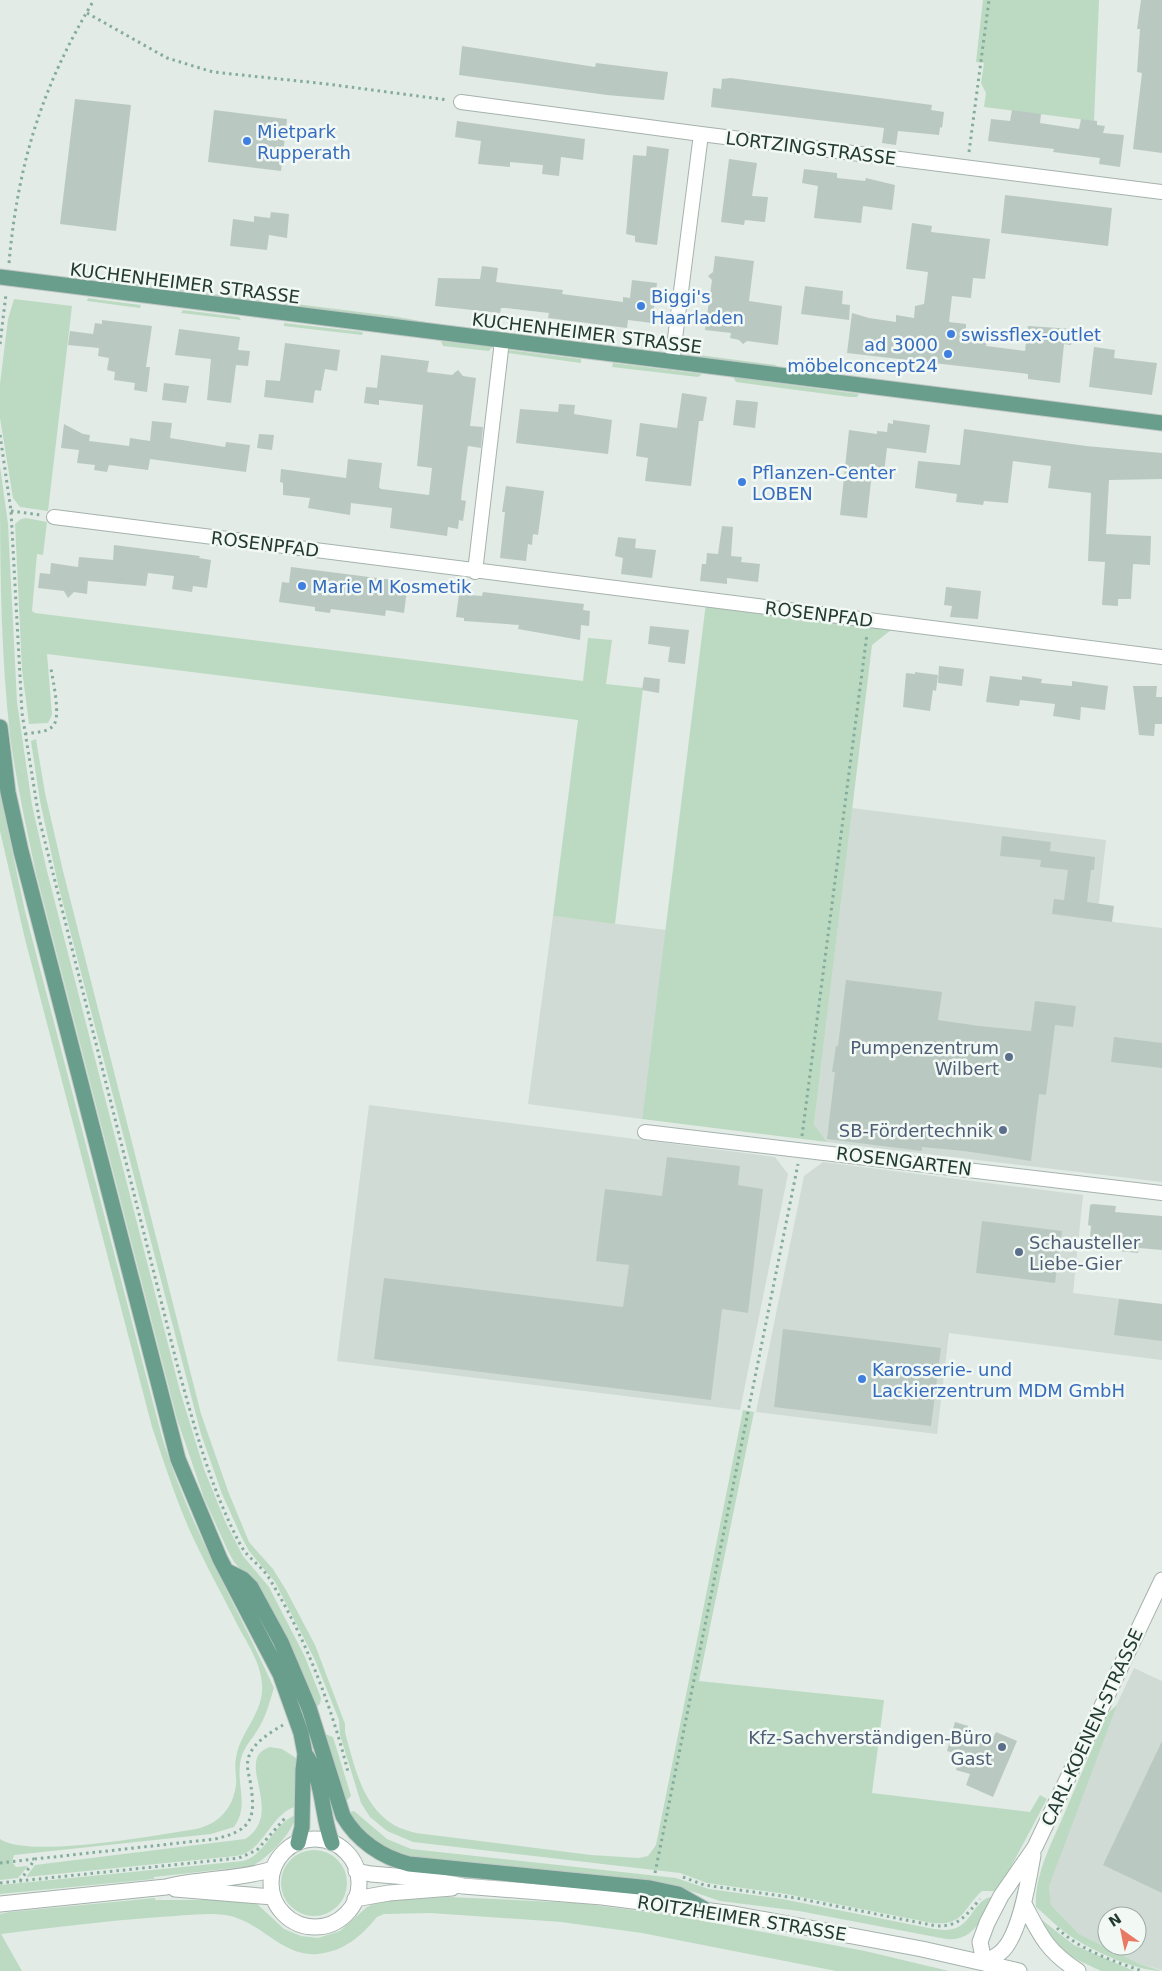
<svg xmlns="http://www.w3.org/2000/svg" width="1162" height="1971" viewBox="0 0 1162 1971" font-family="'DejaVu Sans',sans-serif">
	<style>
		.built { fill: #d0dbd5; fill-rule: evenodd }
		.green { fill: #bcdac2 }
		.building { fill: #bac8c2 }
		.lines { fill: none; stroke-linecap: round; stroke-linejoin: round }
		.minor-casing { stroke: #a5b2ac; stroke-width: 16 }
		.tertiary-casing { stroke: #a5b2ac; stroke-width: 17 }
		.primary-casing { stroke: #c1c8c6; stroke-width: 17 }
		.path { stroke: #84ac9d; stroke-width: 3; stroke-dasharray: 2.5 4; stroke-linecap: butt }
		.minor { stroke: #fff; stroke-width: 14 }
		.tertiary { stroke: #fff; stroke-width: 15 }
		.primary { stroke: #699d8c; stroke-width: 15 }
		.shop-dot { fill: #3f7fe0; stroke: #f2f8f4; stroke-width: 2 }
		.service-dot { fill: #5c6f8a; stroke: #f2f8f4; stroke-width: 2 }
		.labels { text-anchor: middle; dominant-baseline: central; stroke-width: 5; stroke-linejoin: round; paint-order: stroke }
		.shop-label { font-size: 18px; fill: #366cbe; stroke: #f2f8f4; text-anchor: start }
		.street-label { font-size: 18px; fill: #233a32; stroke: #f2f8f4 }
		.service-label { font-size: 18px; fill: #4e5e75; stroke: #f2f8f4; text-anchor: end }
	</style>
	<rect width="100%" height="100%" fill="#e2ebe6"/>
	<path class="built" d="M 852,808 L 1106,840 L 1097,920 L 1162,928 L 1162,1182 L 827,1142 L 814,1126 Z
		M 553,916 L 666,930 L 642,1119 L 528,1104 Z
		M 369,1105 L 775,1157 L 788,1174 L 740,1410 L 337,1361 Z
		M 823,1162 L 1083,1195 L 1073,1293 L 1162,1304 L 1162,1360 L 949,1333 L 937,1434 L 756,1412 L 804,1176 Z
		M 1134,1668 L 1162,1681 L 1162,1970 L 1140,1964 L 1079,1934 L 1051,1905 L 1049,1886 L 1108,1723 ZM 1107,1916 L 1137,1916 L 1137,1946 L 1107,1946 Z"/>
	<path class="green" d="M 983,0 L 1099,0 L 1094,121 L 984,107 L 986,93 L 981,83 L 984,63 L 976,62 Z
		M 112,281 L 259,300 L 259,301 L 111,283 Z
		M 88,298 L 94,299 L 141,305 L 140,308 L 87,301 Z
		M 14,299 L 72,306 L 48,511 L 20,507 L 13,498 L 0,418 L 0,384 L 8,319 Z
		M 280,302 L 392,316 L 448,326 L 280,304 Z
		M 183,310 L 239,317 L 241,320 L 181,313 Z
		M 284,323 L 363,332 L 362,335 L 284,326 Z
		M 441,341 L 492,347 L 489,351 L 443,346 Z
		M 507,350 L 581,359 L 581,363 L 508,353 Z
		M 691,354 L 776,365 L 777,367 L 686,355 Z
		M 613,363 L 702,374 L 698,377 L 612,367 Z
		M 733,377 L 859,394 L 857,397 L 850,397 L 736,382 Z
		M 0,466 L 8,524 L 17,702 L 32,805 L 47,871 L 180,1391 L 204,1469 L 225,1521 L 243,1556 L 269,1587 L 305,1657 L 321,1698 L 320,1704 L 315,1708 L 254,1584 L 234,1562 L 227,1549 L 204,1498 L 177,1419 L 36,873 C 26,827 16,781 10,735 C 0,646 0,555 0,466 Z
		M 26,518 L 47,522 L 43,555 L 37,554 L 32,611 L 35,613 L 583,681 L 588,638 L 612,640 L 606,684 L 643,688 L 615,924 L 553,916 L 578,720 L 47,654 L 52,715 L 48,723 L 29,724 L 22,670 L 15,524 L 21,519 Z
		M 706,603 L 891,630 L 872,645 L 814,1125 L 827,1142 L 642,1119 Z
		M 36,739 L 45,793 L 63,871 L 201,1414 L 228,1491 L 249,1542 L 273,1569 L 286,1590 L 315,1645 L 345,1724 L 345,1732 C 354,1765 362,1806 394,1825 C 401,1829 409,1831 416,1833 L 591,1855 L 639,1858 L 648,1856 L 656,1845 L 743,1410 L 754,1412 L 699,1681 L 884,1700 L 872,1793 L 1030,1812 L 1040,1795 L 1047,1799 L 998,1891 L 982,1891 C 962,1909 965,1926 932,1923 L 786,1894 L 707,1883 L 680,1873 L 413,1842 L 387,1831 L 370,1817 L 361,1803 L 340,1735 L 339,1720 L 315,1660 L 275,1582 L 249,1551 L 241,1536 L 222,1494 L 201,1434 L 58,884 L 40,801 L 31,741 Z
		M 0,794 L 25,911 L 162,1437 C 190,1528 235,1602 274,1688 C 270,1700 267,1713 261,1724 C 254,1738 242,1747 240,1764 C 237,1788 249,1806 234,1827 L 211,1834 L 14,1855 L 12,1862 L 16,1867 L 28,1866 L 18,1878 L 0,1880 L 0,1839 C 28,1859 158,1835 196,1829 C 219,1824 233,1808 236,1785 C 237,1776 234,1767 236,1758 C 240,1731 264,1713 262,1685 C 261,1662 246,1642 236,1622 C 221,1592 204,1562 190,1531 C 175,1497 164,1462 152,1427 L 25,939 L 0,831 Z
		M 1117,1705 L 1049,1886 L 1051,1905 L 1079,1934 L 1140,1964 L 1162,1971 C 1135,1971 1091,1950 1069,1935 C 1057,1927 1047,1916 1036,1907 C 1034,1874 1053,1841 1065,1812 C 1079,1779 1093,1746 1108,1713 Z
		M 325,1734 L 333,1737 L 351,1796 L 345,1802 Z
		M 270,1747 L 282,1749 L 296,1758 L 298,1806 C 270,1812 265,1852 236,1856 L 26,1877 L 35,1865 L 245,1839 C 287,1812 232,1759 270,1747 Z
		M 354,1811 L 387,1839 L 411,1849 L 676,1878 L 709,1889 L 782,1899 L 934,1929 C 942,1930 950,1931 958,1927 C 972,1921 977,1896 994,1897 C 983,1918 973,1942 946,1939 L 799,1911 L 720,1901 L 676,1886 L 412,1857 C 386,1851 364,1836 350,1812 Z
		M 296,1815 C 293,1833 268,1858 252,1866 L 154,1877 L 154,1879 L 0,1894 L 0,1885 L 243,1861 C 267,1854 273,1823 296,1815 Z
		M281 1883a33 33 0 1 1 66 0a33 33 0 1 1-66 0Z
		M 448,1897 L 578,1903 L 672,1915 L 865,1951 L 949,1971 L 836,1971 L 642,1933 L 561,1922 L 430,1913 L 384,1914 L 377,1917 C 361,1936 345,1951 318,1954 C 280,1957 261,1920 225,1915 C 205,1912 181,1916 160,1917 C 107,1921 54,1927 1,1934 L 22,1971 L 0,1971 L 0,1914 L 9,1912 L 155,1898 L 155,1900 L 232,1900 L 255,1902 L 284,1929 L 301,1936 L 318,1938 L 340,1931 L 367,1907 L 377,1902 Z
		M 1038,1917 L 1074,1945 L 1134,1971 L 1101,1971 L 1063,1953 L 1056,1947 Z"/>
	<path class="building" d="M 1141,0 L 1162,0 L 1162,153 L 1133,149 L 1142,73 L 1137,72 L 1140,29 L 1137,29 Z
		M 462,46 L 595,67 L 596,63 L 668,72 L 664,100 L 607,95 L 459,75 Z
		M 731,78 L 932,105 L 931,110 L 944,112 L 942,128 L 940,127 L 939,135 L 898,131 L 896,145 L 882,143 L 884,128 L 711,107 L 713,88 L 721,89 L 722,79 Z
		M 75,99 L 131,105 L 116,231 L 60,224 Z
		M 214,110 L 287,119 L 281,171 L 208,162 Z
		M 1012,110 L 1041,114 L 1040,123 L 1079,129 L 1081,119 L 1097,121 L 1097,125 L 1105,126 L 1103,133 L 1124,135 L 1120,167 L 1099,164 L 1100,158 L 1053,152 L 1054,149 L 988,141 L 991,119 L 1010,121 Z
		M 457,121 L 585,139 L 583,160 L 561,157 L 559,176 L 542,174 L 543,165 L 510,162 L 510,167 L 478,164 L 481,141 L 455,137 Z
		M 647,146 L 669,149 L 657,245 L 635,242 L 635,236 L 626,234 L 633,155 L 646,156 Z
		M 729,159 L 757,163 L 752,196 L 768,197 L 765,222 L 745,220 L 744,225 L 721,222 Z
		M 804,169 L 837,173 L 837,178 L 865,181 L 866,178 L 895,185 L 892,210 L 863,206 L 861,223 L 814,218 L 818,186 L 802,183 Z
		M 1005,195 L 1112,208 L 1108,246 L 1001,233 Z
		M 271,212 L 289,214 L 287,238 L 269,235 L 267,250 L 230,246 L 233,219 L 254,222 L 254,216 L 270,218 Z
		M 912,223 L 932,226 L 931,232 L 990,239 L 985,279 L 973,278 L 971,298 L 952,296 L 949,322 L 966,324 L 966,331 L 988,333 L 986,346 L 1025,351 L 1028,326 L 1073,329 L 1071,345 L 1064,344 L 1060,383 L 1028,379 L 1028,374 L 847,353 L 852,313 L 869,318 L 896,322 L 896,315 L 914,318 L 915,306 L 924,304 L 928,272 L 906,269 Z
		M 715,256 L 754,261 L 749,301 L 782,306 L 778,345 L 747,341 L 743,344 L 739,340 L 730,338 L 731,333 L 705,330 L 712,280 L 708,276 L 713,272 Z
		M 482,266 L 498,268 L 496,282 L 563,290 L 562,294 L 623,302 L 623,297 L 630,298 L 632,280 L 657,283 L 652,323 L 628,320 L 627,328 L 548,318 L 549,313 L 506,308 L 501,308 L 500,313 L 435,306 L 438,278 L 480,279 Z
		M 805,286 L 843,291 L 842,304 L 850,305 L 849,320 L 801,314 Z
		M 102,320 L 152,326 L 146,367 L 150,367 L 147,392 L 134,390 L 135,383 L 114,380 L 115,372 L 107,370 L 109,358 L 98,356 L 99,348 L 68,345 L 70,331 L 93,334 L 95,323 L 102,324 Z
		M 179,329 L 240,337 L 238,350 L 250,351 L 248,366 L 236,365 L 231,403 L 207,400 L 211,359 L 175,355 Z
		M 285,343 L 340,350 L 337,371 L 325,369 L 321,391 L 315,390 L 313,403 L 264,397 L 266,380 L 280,381 Z
		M 1094,347 L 1115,350 L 1114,358 L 1157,363 L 1152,395 L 1089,387 Z
		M 381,355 L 429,361 L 427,372 L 452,375 L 458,370 L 463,376 L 476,378 L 470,426 L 483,427 L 481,448 L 468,446 L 462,490 L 461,500 L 466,501 L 463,521 L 459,520 L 458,529 L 448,527 L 447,536 L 390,528 L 392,508 L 351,503 L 350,515 L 308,508 L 310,498 L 283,495 L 283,483 L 280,482 L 281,469 L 346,478 L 348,459 L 382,463 L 379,487 L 381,489 L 429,495 L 432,468 L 417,466 L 423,405 L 379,400 L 379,405 L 364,403 L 366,387 L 377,388 Z
		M 164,383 L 189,386 L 186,403 L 162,400 Z
		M 682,393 L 707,397 L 703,421 L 699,421 L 691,486 L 645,481 L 648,458 L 636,456 L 640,423 L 677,428 Z
		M 736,400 L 758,402 L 755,428 L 733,425 Z
		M 559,404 L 575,405 L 574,414 L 612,420 L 608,454 L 516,443 L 520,409 L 558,412 Z
		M 893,420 L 930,425 L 926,453 L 887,448 L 884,473 L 872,472 L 867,518 L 840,515 L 849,430 L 877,434 L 877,431 L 887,432 L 888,423 L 893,424 Z
		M 152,421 L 172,423 L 170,438 L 225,447 L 226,442 L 250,445 L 246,472 L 150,459 L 148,470 L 109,465 L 107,472 L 94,470 L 95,465 L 77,463 L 79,450 L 61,448 L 64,424 L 83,434 L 90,435 L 89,441 L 129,446 L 130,438 L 150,441 Z
		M 964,429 L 1086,446 L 1162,453 L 1162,479 L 1109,480 L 1106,534 L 1151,536 L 1150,565 L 1133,564 L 1131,599 L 1118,599 L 1118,606 L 1102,605 L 1105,562 L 1088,561 L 1091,493 L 1048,488 L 1051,466 L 1013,461 L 1008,503 L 984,501 L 983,505 L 956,502 L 957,494 L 915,488 L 918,461 L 960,465 Z
		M 259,434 L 274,435 L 272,450 L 257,448 Z
		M 506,486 L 544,491 L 538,535 L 533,534 L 532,545 L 528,544 L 526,561 L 500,558 L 505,512 L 502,512 Z
		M 722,526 L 733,527 L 731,556 L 742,557 L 741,562 L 760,564 L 758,582 L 727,578 L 727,584 L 700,581 L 702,564 L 706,564 L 707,553 L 718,554 Z
		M 618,537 L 636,539 L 635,548 L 656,550 L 652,578 L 621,574 L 623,558 L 615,556 Z
		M 114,545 L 200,556 L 199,558 L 211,560 L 207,588 L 193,586 L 192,592 L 172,589 L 174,576 L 148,573 L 146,586 L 88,581 L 87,594 L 74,592 L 68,598 L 64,591 L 38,588 L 40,573 L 50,574 L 51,563 L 78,567 L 79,557 L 113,560 Z
		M 291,567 L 408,582 L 404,613 L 386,610 L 385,616 L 331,609 L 330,613 L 315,611 L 315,607 L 279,602 L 282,582 L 289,583 Z
		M 946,587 L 981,591 L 978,619 L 950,617 L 952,606 L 944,605 Z
		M 483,592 L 584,604 L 583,610 L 590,611 L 589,626 L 581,625 L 580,640 L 518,629 L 519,625 L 464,621 L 464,618 L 456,617 L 459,594 L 482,596 Z
		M 650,626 L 689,630 L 685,664 L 668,662 L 670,647 L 648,644 Z
		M 939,666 L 964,669 L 962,686 L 938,683 Z
		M 915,672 L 938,675 L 936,691 L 933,690 L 930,711 L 903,707 L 906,673 L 915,674 Z
		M 990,676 L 1022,680 L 1022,676 L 1042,679 L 1041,683 L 1072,686 L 1072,681 L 1108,686 L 1105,710 L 1081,707 L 1080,720 L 1053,716 L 1055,704 L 1020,700 L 1019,706 L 986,702 Z
		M 644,677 L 660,679 L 659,693 L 642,690 Z
		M 1133,686 L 1157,686 L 1156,697 L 1162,697 L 1162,724 L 1155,724 L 1154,736 L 1139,735 Z
		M 1002,836 L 1051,842 L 1050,851 L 1095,857 L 1094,870 L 1091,870 L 1087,902 L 1114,906 L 1112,922 L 1052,914 L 1054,899 L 1064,900 L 1068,870 L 1040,867 L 1041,860 L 1000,856 Z
		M 846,980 L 942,992 L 938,1020 L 979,1026 L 1031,1031 L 1035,1001 L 1076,1006 L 1073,1027 L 1055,1025 L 1046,1095 L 1039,1094 L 1031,1161 L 964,1151 L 922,1147 L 922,1151 L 827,1139 L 835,1072 L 832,1072 L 836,1046 L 838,1046 Z
		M 1114,1037 L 1162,1043 L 1162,1068 L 1111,1062 Z
		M 667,1157 L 740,1166 L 738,1185 L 763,1189 L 748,1313 L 722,1309 L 711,1400 L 374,1359 L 384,1278 L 623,1307 L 629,1265 L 596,1261 L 605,1189 L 662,1196 Z
		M 1093,1204 L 1116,1206 L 1115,1212 L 1162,1216 L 1162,1250 L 1139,1248 L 1138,1253 L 1089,1248 L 1091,1226 L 1088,1225 L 1090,1205 Z
		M 982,1221 L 1062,1231 L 1055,1283 L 976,1273 Z
		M 1119,1299 L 1162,1304 L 1162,1341 L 1114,1335 Z
		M 783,1329 L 941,1348 L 931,1426 L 774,1407 Z
		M 955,1722 L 968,1726 L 966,1733 L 992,1740 L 996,1732 L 1017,1741 L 993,1797 L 966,1785 L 970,1774 L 956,1770 L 960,1755 L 947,1751 Z
		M 1162,1741 L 1162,1893 L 1103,1865 Z"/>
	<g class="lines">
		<defs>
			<path id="minor" d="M 461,102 L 701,134 L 1162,192
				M 672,362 L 701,134
				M 54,517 L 1162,657
				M 475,572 L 502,341
				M 645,1132 L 1162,1193"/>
			<path id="tertiary" d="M271 1883a44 44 0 1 1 88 0a44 44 0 1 1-88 0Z
				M 356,1871 L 371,1874 L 419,1878 L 463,1886 L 602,1897 L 734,1914 L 922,1949 L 1019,1971
				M 175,1889 L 273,1897
				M 355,1899 L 389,1893 L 452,1888
				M 0,1904 L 166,1887 C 201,1878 239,1880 273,1869
				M 1024,1904 C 1040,1935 1047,1951 1078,1971
				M 984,1962 L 980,1942 L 987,1923 L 1001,1896 L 1035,1847 L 1162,1580
				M 984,1962 C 990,1959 997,1956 1001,1952 C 1020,1936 1029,1878 1033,1855"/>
			<path id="primary" d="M 0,277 L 1162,423
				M 0,727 L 8,792 L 21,851 L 178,1459 L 220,1559 L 280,1674 L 301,1733 L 305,1754 L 303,1770 L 302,1827 L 298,1843
				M 227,1571 L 243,1579 L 251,1587 L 281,1642 L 309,1708 L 343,1816 C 357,1840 381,1857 409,1864 L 650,1888 L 678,1894 L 706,1910
				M 305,1754 C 324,1778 321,1815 332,1843"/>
		</defs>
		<use href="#minor" class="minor-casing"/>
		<use href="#tertiary" class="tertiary-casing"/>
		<use href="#primary" class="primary-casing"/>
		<path class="path" d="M 87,13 L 167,58 L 213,72 L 327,84 L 448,100
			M 969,152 L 989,0
			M 9,263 C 18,163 42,86 94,0
			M 0,344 L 6,294
			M 0,435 L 11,511 L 22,713 L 39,818 L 177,1364 C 194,1425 210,1487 240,1544 C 247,1558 261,1565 269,1578 C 305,1637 331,1704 348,1772
			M 11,511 L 41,515
			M 25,734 C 33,732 45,733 52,727 C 62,720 53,681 51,669
			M 802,1136 L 867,634
			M 0,1863 L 34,1859
			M 655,1873 L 798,1164
			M 683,1877 L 704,1885 L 796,1898 L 936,1926 C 959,1927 966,1915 980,1899
			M 20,1881 L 35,1859 L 215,1839 C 254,1830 256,1817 250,1780 C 248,1772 246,1764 249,1756 C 254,1742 271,1732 283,1725
			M 0,1883 L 239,1858 L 257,1850 L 286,1817
			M 1057,1928 C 1080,1950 1113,1961 1142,1971"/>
		<use href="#minor" class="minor"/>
		<use href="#tertiary" class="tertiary"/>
		<use href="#primary" class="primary"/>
	</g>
	<g class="shop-dot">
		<circle cx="247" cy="141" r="5"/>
		<circle cx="641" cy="306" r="5"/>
		<circle cx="951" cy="334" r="5"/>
		<circle cx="948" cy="354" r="5"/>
		<circle cx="742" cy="482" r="5"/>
		<circle cx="302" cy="586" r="5"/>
		<circle cx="862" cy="1379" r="5"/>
	</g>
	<g class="service-dot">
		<circle cx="1009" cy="1057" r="5"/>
		<circle cx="1003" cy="1130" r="5"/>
		<circle cx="1019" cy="1252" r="5"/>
		<circle cx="1002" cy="1747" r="5"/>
	</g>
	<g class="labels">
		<g class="shop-label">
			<text x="257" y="131">Mietpark<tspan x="257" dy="21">Rupperath</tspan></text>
			<text x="651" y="296">Biggi's<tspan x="651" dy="21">Haarladen</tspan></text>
			<text x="961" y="334">swissflex-outlet</text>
			<text x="938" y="344" text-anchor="end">ad 3000<tspan x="938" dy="21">möbelconcept24</tspan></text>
			<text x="752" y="472">Pflanzen-Center<tspan x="752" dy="21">LOBEN</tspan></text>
			<text x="312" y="586">Marie M Kosmetik</text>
			<text x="872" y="1369">Karosserie- und<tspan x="872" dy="21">Lackierzentrum MDM GmbH</tspan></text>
		</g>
		<g class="street-label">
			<text transform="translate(811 148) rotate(7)">LORTZINGSTRASSE</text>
			<text transform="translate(185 283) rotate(7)">KUCHENHEIMER STRASSE</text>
			<text transform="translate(587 333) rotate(7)">KUCHENHEIMER STRASSE</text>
			<text transform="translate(265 544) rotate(7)">ROSENPFAD</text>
			<text transform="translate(819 614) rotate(7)">ROSENPFAD</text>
			<text transform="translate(904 1161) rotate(7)">ROSENGARTEN</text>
			<text transform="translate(1092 1727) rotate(-65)">CARL-KOENEN-STRASSE</text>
			<text transform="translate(742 1918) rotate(9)">ROITZHEIMER STRASSE</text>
		</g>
		<g class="service-label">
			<text x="999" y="1047">Pumpenzentrum<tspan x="999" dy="21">Wilbert</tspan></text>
			<text x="993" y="1130">SB-Fördertechnik</text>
			<text x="1029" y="1242" text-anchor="start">Schausteller<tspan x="1029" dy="21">Liebe-Gier</tspan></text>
			<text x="992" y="1737">Kfz-Sachverständigen-Büro<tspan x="992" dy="21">Gast</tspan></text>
		</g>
	</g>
	<g transform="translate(1122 1931) rotate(327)"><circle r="24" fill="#f2f8f4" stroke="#9faca6"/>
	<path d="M0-4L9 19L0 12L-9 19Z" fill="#e87963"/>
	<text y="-8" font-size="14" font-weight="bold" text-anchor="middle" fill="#233a32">N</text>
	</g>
</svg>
